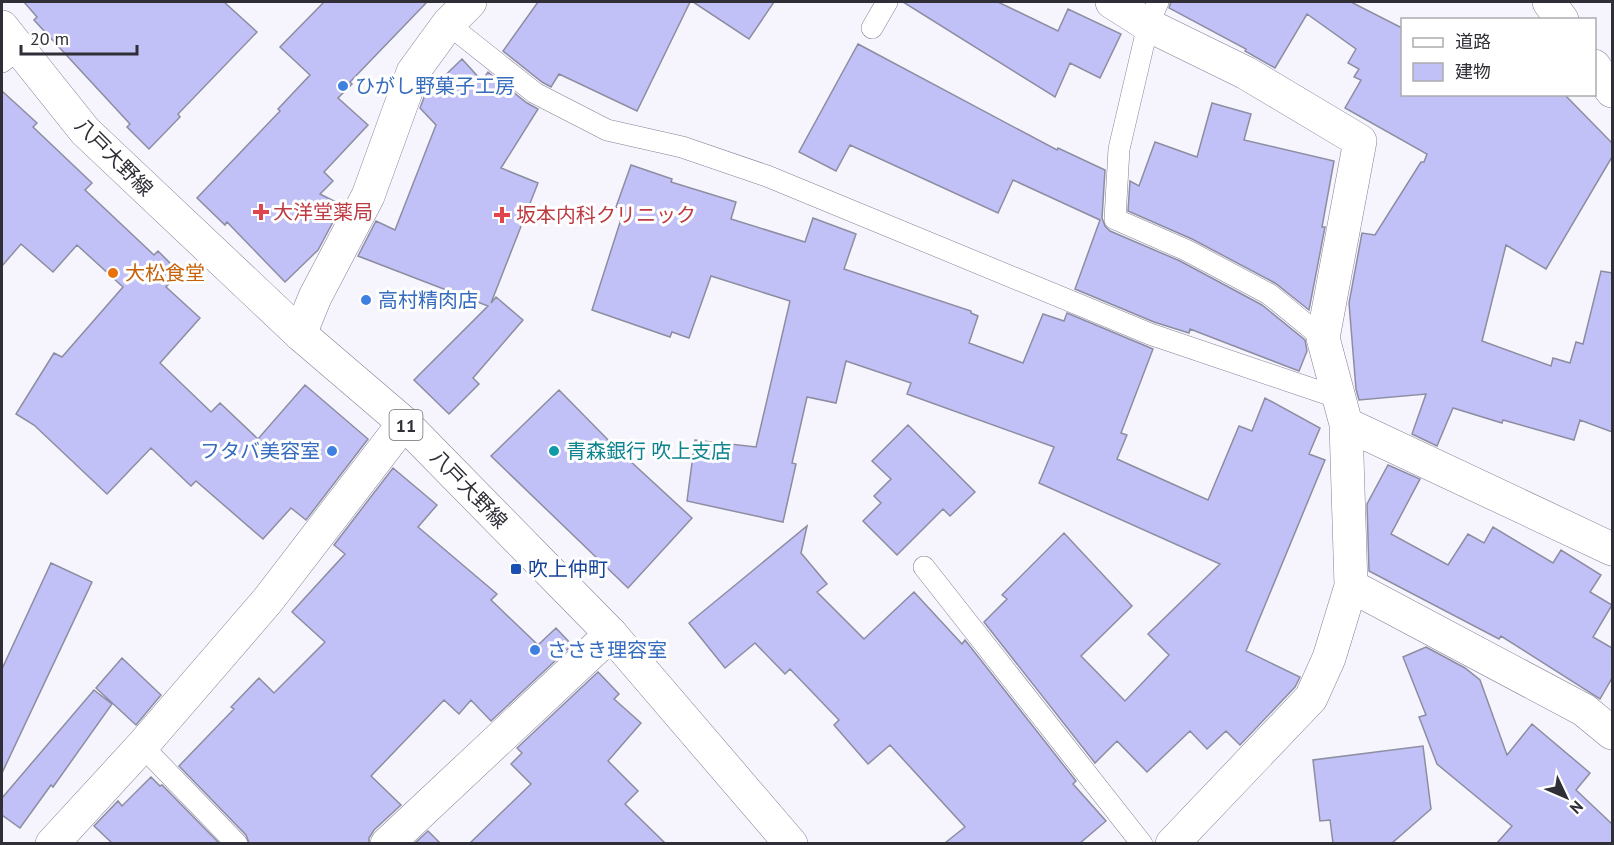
<svg xmlns="http://www.w3.org/2000/svg" width="1614" height="845" viewBox="0 0 1614 845" font-family="'PT Sans','Noto Sans JP',sans-serif">
	<style>
		.building { fill: #c1c1f7; stroke: #8d8da2; stroke-width: 1.5 }
		.lines { fill: none; stroke-linecap: round; stroke-linejoin: round }
		.service-casing { stroke: #858095; stroke-width: 22 }
		.minor-casing { stroke: #858095; stroke-width: 34 }
		.primary-casing { stroke: #858095; stroke-width: 34 }
		.service { stroke: #fff; stroke-width: 21 }
		.minor { stroke: #fff; stroke-width: 33 }
		.primary { stroke: #fff; stroke-width: 33 }
		.shop-dot { fill: #3f7fe0; stroke: #fff; stroke-width: 2 }
		.health-dot { fill: #e0444e; stroke: #fff; stroke-width: 2 }
		.food-dot { fill: #e8710a; stroke: #fff; stroke-width: 2 }
		.culture-dot { fill: #0f9aa8; stroke: #fff; stroke-width: 2 }
		.transit-dot { fill: #1a4fb4; stroke: #fff; stroke-width: 2 }
		.labels { text-anchor: middle; dominant-baseline: central; stroke-width: 6; stroke-linejoin: round; paint-order: stroke }
		.shield { fill: #fff; stroke: #6e6d72; stroke-width: 1.5 }
		.shield-label { font-size: 18px; font-weight: bold; fill: #302e36 }
		.shop-label { font-size: 20px; fill: #366cbe; stroke: #fff; text-anchor: start }
		.street-label { font-size: 20px; fill: #302e36; stroke: #fff }
		.health-label { font-size: 20px; fill: #be3a42; stroke: #fff; text-anchor: start }
		.food-label { font-size: 20px; fill: #c56008; stroke: #fff; text-anchor: start }
		.culture-label { font-size: 20px; fill: #0d838f; stroke: #fff; text-anchor: start }
		.transit-label { font-size: 20px; fill: #164399; stroke: #fff; text-anchor: start }
	</style>
	<rect width="100%" height="100%" fill="#f6f4fd"/>
	<path class="building" d="M 24,2 L 224,2 L 257,32 L 178,114 L 180,117 L 149,149 L 127,127 L 130,124 L 34,20 L 37,17 Z
		M 324,2 L 427,2 L 350,82 L 352,84 L 338,98 L 368,125 L 324,172 L 333,181 L 320,194 L 342,205 L 318,250 L 285,282 L 227,222 L 225,225 L 197,198 L 280,111 L 278,109 L 310,75 L 280,47 Z
		M 538,2 L 690,2 L 637,111 L 559,74 L 551,87 L 542,82 L 503,51 Z
		M 693,2 L 774,2 L 749,39 Z
		M 903,2 L 998,2 L 1058,31 L 1068,9 L 1121,34 L 1100,78 L 1070,63 L 1055,97 Z
		M 1171,2 L 1351,2 L 1402,28 L 1402,94 L 1564,94 L 1612,143 L 1612,157 L 1546,269 L 1506,245 L 1482,341 L 1551,366 L 1553,358 L 1570,363 L 1576,342 L 1583,344 L 1601,271 L 1612,273 L 1612,432 L 1580,420 L 1574,440 L 1503,420 L 1502,423 L 1453,408 L 1437,446 L 1412,434 L 1426,394 L 1359,400 L 1356,389 L 1349,303 L 1362,233 L 1375,235 L 1421,162 L 1424,162 L 1427,154 L 1345,108 L 1361,80 L 1354,77 L 1359,69 L 1348,63 L 1356,49 L 1307,14 L 1275,68 L 1245,51 L 1246,49 L 1169,8 Z
		M 858,44 L 1057,150 L 1058,148 L 1105,170 L 1102,218 L 1105,226 L 1110,231 L 1180,261 L 1262,305 L 1305,340 L 1307,351 L 1299,371 L 1190,329 L 1189,333 L 1154,322 L 1075,289 L 1100,220 L 1013,180 L 998,213 L 850,145 L 836,171 L 799,152 Z
		M 462,59 L 482,81 L 488,72 L 527,103 L 538,109 L 501,168 L 538,183 L 491,303 L 496,297 L 523,320 L 473,378 L 479,384 L 449,414 L 414,380 L 488,306 L 358,256 L 376,221 L 395,230 L 436,125 L 420,108 L 425,95 Z
		M 2,91 L 37,123 L 33,127 L 92,183 L 85,190 L 154,255 L 158,251 L 179,272 L 166,287 L 200,318 L 160,363 L 211,412 L 220,403 L 258,439 L 305,385 L 368,439 L 306,520 L 291,508 L 263,539 L 196,481 L 191,486 L 151,448 L 107,494 L 34,425 L 16,414 L 54,353 L 62,357 L 123,287 L 77,245 L 53,272 L 21,244 L 2,266 Z
		M 1212,103 L 1251,114 L 1244,140 L 1334,161 L 1322,227 L 1325,227 L 1309,310 L 1275,283 L 1192,239 L 1128,211 L 1130,181 L 1139,186 L 1155,142 L 1197,157 Z
		M 631,165 L 672,179 L 671,182 L 736,202 L 731,219 L 805,242 L 813,218 L 856,234 L 844,269 L 971,311 L 971,313 L 978,316 L 969,343 L 1023,363 L 1043,314 L 1064,321 L 1067,313 L 1153,349 L 1121,433 L 1127,435 L 1117,459 L 1208,500 L 1239,426 L 1252,431 L 1265,398 L 1320,428 L 1309,454 L 1325,460 L 1246,651 L 1300,677 L 1295,687 L 1240,745 L 1226,731 L 1207,749 L 1190,731 L 1147,772 L 1117,741 L 1095,763 L 984,622 L 1007,599 L 1002,595 L 1064,533 L 1132,606 L 1081,656 L 1125,701 L 1169,655 L 1148,634 L 1220,564 L 1039,483 L 1054,447 L 907,394 L 911,383 L 846,361 L 836,403 L 807,397 L 792,463 L 796,464 L 783,522 L 687,501 L 695,440 L 756,447 L 790,301 L 711,276 L 689,338 L 672,332 L 670,337 L 592,310 L 624,210 L 616,207 Z
		M 559,390 L 616,448 L 692,518 L 628,588 L 491,456 Z
		M 908,425 L 975,492 L 950,516 L 943,509 L 897,555 L 863,521 L 881,503 L 874,496 L 891,479 L 872,461 Z
		M 1388,465 L 1420,479 L 1391,534 L 1448,565 L 1468,534 L 1484,543 L 1493,527 L 1553,563 L 1561,550 L 1601,575 L 1590,592 L 1612,605 L 1593,637 L 1612,648 L 1612,678 L 1600,699 L 1501,636 L 1499,639 L 1369,571 L 1367,504 Z
		M 393,468 L 437,505 L 418,527 L 497,594 L 491,600 L 538,645 L 556,628 L 572,645 L 491,721 L 471,700 L 459,714 L 444,700 L 371,776 L 401,805 L 374,830 L 369,838 L 369,843 L 249,843 L 246,835 L 179,766 L 234,709 L 231,707 L 259,678 L 274,693 L 325,642 L 292,612 L 345,554 L 334,545 Z
		M 807,526 L 801,553 L 827,584 L 817,592 L 864,639 L 914,592 L 962,644 L 965,640 L 1076,781 L 1073,784 L 1106,821 L 1080,843 L 945,843 L 965,827 L 890,745 L 868,764 L 834,725 L 839,720 L 790,669 L 785,674 L 755,643 L 725,668 L 689,623 Z
		M 51,563 L 92,582 L 2,773 L 2,669 Z
		M 1426,647 L 1465,668 L 1480,680 L 1507,755 L 1532,724 L 1590,773 L 1576,790 L 1612,824 L 1612,843 L 1497,843 L 1512,826 L 1437,764 L 1419,717 L 1426,715 L 1403,657 Z
		M 122,658 L 161,695 L 136,725 L 96,688 Z
		M 598,672 L 619,694 L 614,699 L 641,723 L 608,761 L 638,791 L 625,804 L 665,843 L 470,843 L 531,784 L 511,764 L 522,753 L 517,748 Z
		M 94,690 L 112,704 L 53,787 L 51,785 L 20,828 L 2,815 L 2,798 Z
		M 1423,746 L 1431,809 L 1392,843 L 1333,843 L 1330,820 L 1320,821 L 1313,760 Z
		M 151,777 L 160,786 L 162,785 L 219,843 L 112,843 L 94,826 L 118,801 L 122,806 Z
		M 428,831 L 440,843 L 415,843 Z"/>
	<g class="lines">
		<defs>
			<path id="service" d="M 1158,2 L 1148,25 L 1119,149 L 1115,219 L 1186,250 L 1269,294 L 1323,338
				M 448,24 L 535,93 L 607,130 L 682,147 L 767,176 L 1150,334 L 1339,398
				M 872,28 L 887,2
				M 2,62 L 19,49
				M 924,567 L 1142,844
				M 142,746 L 237,844"/>
			<path id="minor" d="M 1112,2 L 1148,25 L 1246,73 L 1360,141 L 1323,338 L 1346,424 L 1351,586 L 1329,658 L 1311,698 L 1172,844
				M 1549,2 L 1562,20
				M 1594,66 L 1612,91
				M 300,334 L 315,297 L 368,196 L 413,72 L 448,24 L 470,2
				M 1346,424 L 1612,549
				M 1351,586 L 1584,710 L 1612,733
				M 52,844 L 142,746 L 268,600 L 404,423
				M 387,844 L 611,634"/>
			<path id="primary" d="M 2,27 L 85,131 L 300,334 L 404,423 L 611,634 L 791,844"/>
		</defs>
		<use href="#service" class="service-casing"/>
		<use href="#minor" class="minor-casing"/>
		<use href="#primary" class="primary-casing"/>
		<use href="#service" class="service"/>
		<use href="#minor" class="minor"/>
		<use href="#primary" class="primary"/>
	</g>
	<g class="shop-dot">
		<circle cx="343" cy="86" r="6"/>
		<circle cx="366" cy="300" r="6"/>
		<circle cx="332" cy="451" r="6"/>
		<circle cx="535" cy="650" r="6"/>
	</g>
	<g class="health-dot">
		<path d="M258 203h6v6h6v6h-6v6h-6v-6h-6v-6h6z"/>
		<path d="M499 206h6v6h6v6h-6v6h-6v-6h-6v-6h6z"/>
	</g>
	<circle class="food-dot" cx="113" cy="273" r="6"/>
	<circle class="culture-dot" cx="554" cy="451" r="6"/>
	<rect class="transit-dot" x="510" y="563" width="12" height="12" rx="3"/>
	<g class="labels">
		<rect class="shield" x="389.5" y="410" width="33" height="30" rx="4.5"/>
		<g class="shield-label">
			<text x="406" y="425">11</text>
		</g>
		<g class="shop-label">
			<text x="355" y="86">ひがし野菓子工房</text>
			<text x="378" y="300">高村精肉店</text>
			<text x="320" y="451" text-anchor="end">フタバ美容室</text>
			<text x="547" y="650">ささき理容室</text>
		</g>
		<g class="street-label">
			<text transform="translate(114 157) rotate(45)">八戸大野線</text>
			<text transform="translate(469 489) rotate(46)">八戸大野線</text>
		</g>
		<g class="health-label">
			<text x="273" y="212">大洋堂薬局</text>
			<text x="516" y="215">坂本内科クリニック</text>
		</g>
		<g class="food-label">
			<text x="125" y="273">大松食堂</text>
		</g>
		<g class="culture-label">
			<text x="566" y="451">青森銀行 吹上支店</text>
		</g>
		<g class="transit-label">
			<text x="528" y="569">吹上仲町</text>
		</g>
	</g>
	<rect width="1614" height="845" fill="none" stroke="#302e36" stroke-width="6"/>
	<rect x="1401" y="18" width="195" height="78" fill="#ffffff" stroke="#acabaf" stroke-width="1.5"/>
	<rect x="1413" y="38" width="30" height="9" fill="#ffffff" stroke="#acabaf" stroke-width="1.5"/>
	<text x="1455" y="48" font-size="18" fill="#302e36">道路</text>
	<rect x="1413" y="63" width="30" height="18" fill="#c1c1f7" stroke="#acabaf" stroke-width="1.5"/>
	<text x="1455" y="78" font-size="18" fill="#302e36">建物</text>
	<g transform="translate(1566 797) rotate(134)" stroke="#ffffff" stroke-width="4.5" paint-order="stroke">
	<path d="M0-4.5L10 22L0 15L-10 22Z" fill="#302e36"/>
	<text y="-9" font-size="16" font-weight="bold" text-anchor="middle" fill="#302e36">N</text>
	</g>
	<path d="M21 45v9h116v-9" fill="none" stroke="#302e36" stroke-width="3"/>
	<text x="30" y="45" font-size="18" fill="#302e36" stroke="#ffffff" stroke-width="4.5" paint-order="stroke">20 m</text>
</svg>
